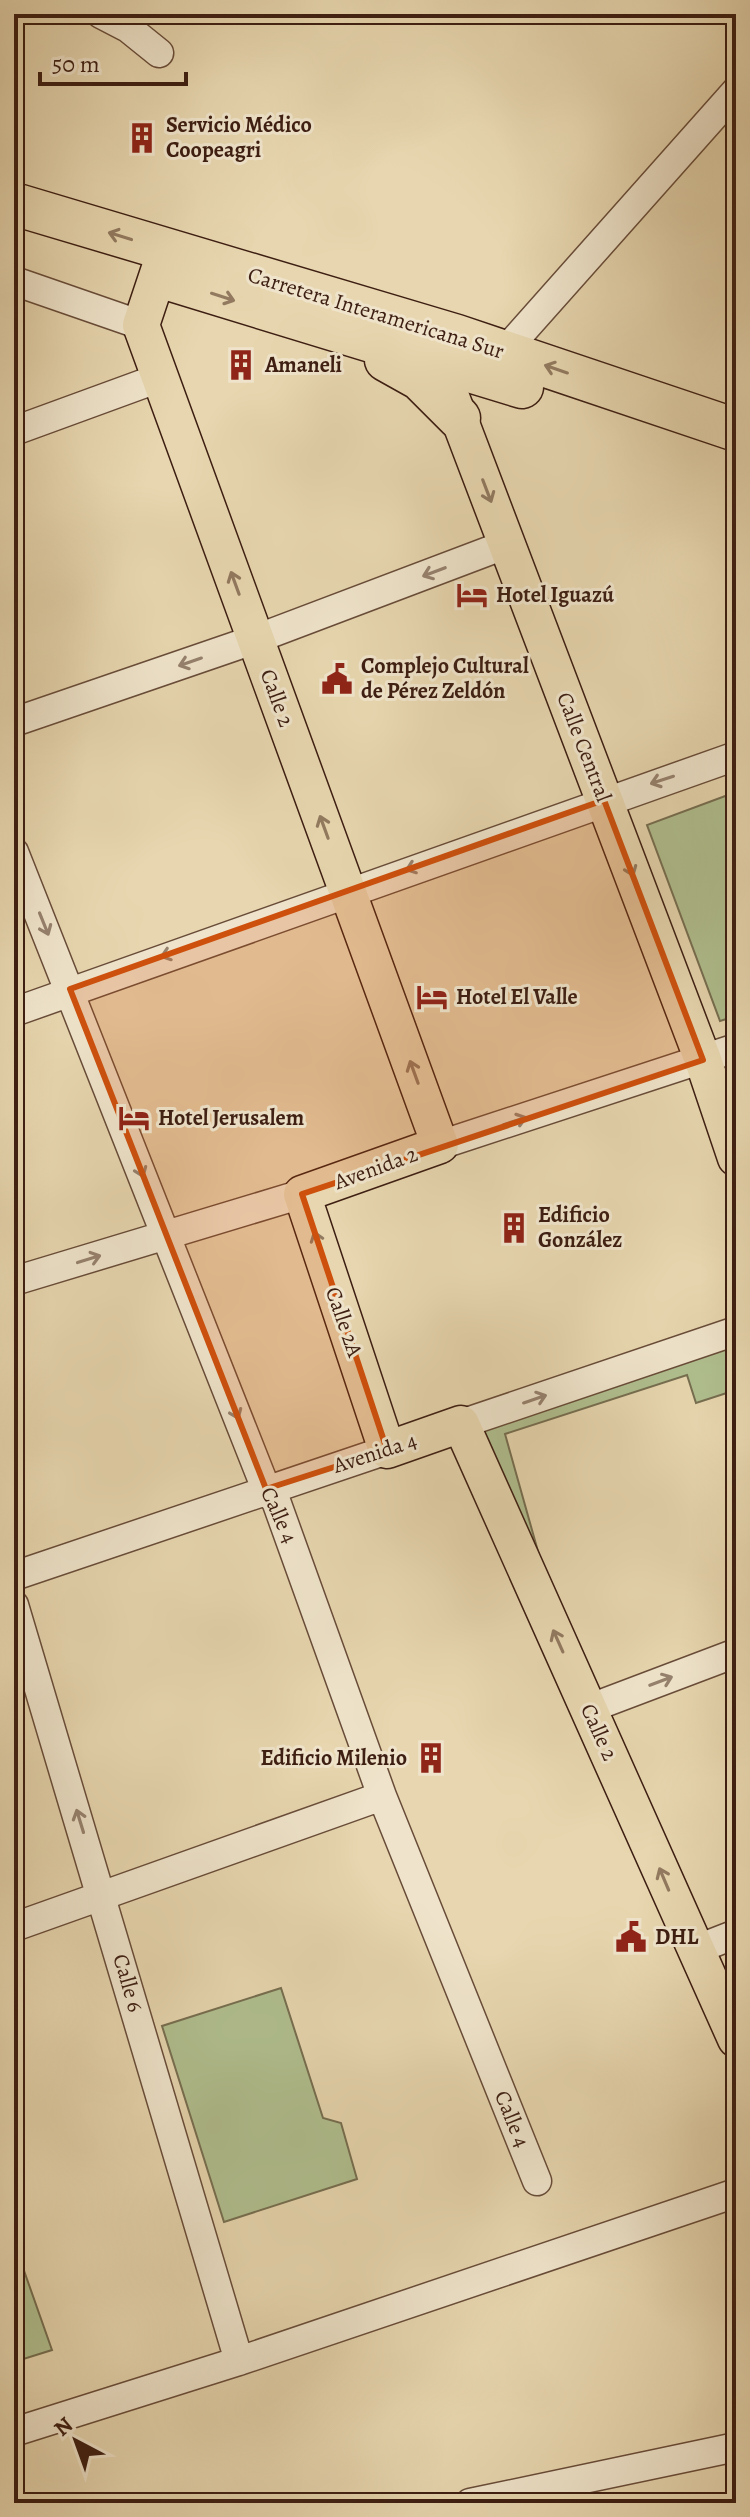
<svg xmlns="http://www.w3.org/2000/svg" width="750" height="2517" viewBox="0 0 750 2517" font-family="Alegreya,serif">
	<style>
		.green { fill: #b0bf8f; stroke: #766e50; stroke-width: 2 }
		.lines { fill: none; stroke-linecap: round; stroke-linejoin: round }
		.minor-casing { stroke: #684c39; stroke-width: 31 }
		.major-casing { stroke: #3d1e12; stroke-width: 39 }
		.highway-casing { stroke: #3d1e12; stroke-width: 45 }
		.minor { stroke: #efe4cb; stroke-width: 28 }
		.major { stroke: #e7d6af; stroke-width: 36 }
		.highway { stroke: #e7d6af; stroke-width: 42 }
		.oneway { stroke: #927a60 }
		.oneway2 { stroke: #96816e }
		.marked { fill: #ce500d; fill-opacity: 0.2; stroke: #ce500d; stroke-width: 6; stroke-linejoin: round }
		.labels { text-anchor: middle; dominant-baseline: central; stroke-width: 6; stroke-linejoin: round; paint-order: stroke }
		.poi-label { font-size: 22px; font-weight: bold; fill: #3d1e12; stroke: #efe4cb; text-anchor: start }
		.street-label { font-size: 22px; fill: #3d1e12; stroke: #efe4cb }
	</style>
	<rect width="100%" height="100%" fill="#e7d6af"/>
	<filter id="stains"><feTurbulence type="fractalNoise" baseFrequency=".0025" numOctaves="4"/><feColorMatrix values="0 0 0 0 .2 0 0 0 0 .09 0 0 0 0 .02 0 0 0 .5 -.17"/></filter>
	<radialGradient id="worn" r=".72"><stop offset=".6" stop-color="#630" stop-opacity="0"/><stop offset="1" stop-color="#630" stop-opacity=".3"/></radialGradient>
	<path class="green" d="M 736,792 L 736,1016 L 720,1021 L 647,825 Z
		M 736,1340 L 736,1390 L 696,1403 L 687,1375 L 505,1434 L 541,1562 L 478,1426 Z
		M 281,1988 L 323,2118 L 341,2123 L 357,2179 L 224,2222 L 162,2026 Z
		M 16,2248 L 52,2350 L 14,2362 L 14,2249 Z"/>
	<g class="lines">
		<defs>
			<path id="minor" d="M 101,14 L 128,28 L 159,53
				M 14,281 L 141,325
				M 504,352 L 736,91
				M 14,431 L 159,378
				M 14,722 L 256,639 L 507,544
				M 14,852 L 266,1489 L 276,1501 L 382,1796 L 537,2181
				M 14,1012 L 736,756
				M 440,1145 L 736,1048
				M 14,1281 L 302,1194
				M 461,1424 L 736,1331
				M 14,1576 L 387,1450
				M 14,1605 L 239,2361
				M 588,1709 L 736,1653
				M 14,1927 L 382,1796
				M 695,1950 L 736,1934
				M 14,2432 L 239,2361 L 736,2193
				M 470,2503 L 736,2447"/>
			<path id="major" d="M 166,250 L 141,325 L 440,1145 L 302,1194 L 387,1450 L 461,1424 L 736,2039
				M 449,392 L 703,1060 L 736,1158"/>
			<path id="highway" d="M 14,204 L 457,336 L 736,430
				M 165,278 L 522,387
				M 386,360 L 420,379 L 459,418"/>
		</defs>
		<use href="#minor" class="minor-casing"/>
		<use href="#major" class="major-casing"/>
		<use href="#highway" class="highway-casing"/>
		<use href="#minor" class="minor"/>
		<use href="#major" class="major"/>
		<use href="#highway" class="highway"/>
	</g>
	<defs><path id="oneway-shaft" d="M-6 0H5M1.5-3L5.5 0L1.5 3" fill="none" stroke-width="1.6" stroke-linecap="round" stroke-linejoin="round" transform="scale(2)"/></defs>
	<g class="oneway">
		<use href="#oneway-shaft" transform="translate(120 236) rotate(-163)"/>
		<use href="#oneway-shaft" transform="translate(223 297) rotate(18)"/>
		<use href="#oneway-shaft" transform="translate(556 369) rotate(-161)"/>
		<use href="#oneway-shaft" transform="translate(487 491) rotate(69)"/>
		<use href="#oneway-shaft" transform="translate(235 583) rotate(-110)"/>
		<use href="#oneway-shaft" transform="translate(324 827) rotate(-110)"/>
		<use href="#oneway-shaft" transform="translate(629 865) rotate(69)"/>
		<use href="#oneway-shaft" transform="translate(414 1072) rotate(-110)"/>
		<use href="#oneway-shaft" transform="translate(318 1243) rotate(-109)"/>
		<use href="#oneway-shaft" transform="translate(558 1641) rotate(-114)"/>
		<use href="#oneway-shaft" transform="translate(664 1879) rotate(-113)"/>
	</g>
	<g class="oneway2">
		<use href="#oneway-shaft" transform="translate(434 572) rotate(159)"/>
		<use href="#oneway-shaft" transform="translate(190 662) rotate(161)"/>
		<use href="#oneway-shaft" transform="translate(662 780) rotate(162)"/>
		<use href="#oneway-shaft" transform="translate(417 866) rotate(160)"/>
		<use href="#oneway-shaft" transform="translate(44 924) rotate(68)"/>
		<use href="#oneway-shaft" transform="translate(172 953) rotate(161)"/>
		<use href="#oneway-shaft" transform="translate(515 1121) rotate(-18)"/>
		<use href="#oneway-shaft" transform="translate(139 1166) rotate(69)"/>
		<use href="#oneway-shaft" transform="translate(89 1259) rotate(-17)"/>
		<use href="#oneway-shaft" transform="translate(535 1399) rotate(-19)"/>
		<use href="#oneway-shaft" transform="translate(234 1408) rotate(68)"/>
		<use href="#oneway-shaft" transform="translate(661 1681) rotate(-21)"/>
		<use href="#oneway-shaft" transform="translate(80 1821) rotate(-107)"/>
	</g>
	<path class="marked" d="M 604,800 L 703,1060 L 302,1194 L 387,1450 L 266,1489 L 70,989 Z"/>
	<defs>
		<symbol id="building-bare" viewBox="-9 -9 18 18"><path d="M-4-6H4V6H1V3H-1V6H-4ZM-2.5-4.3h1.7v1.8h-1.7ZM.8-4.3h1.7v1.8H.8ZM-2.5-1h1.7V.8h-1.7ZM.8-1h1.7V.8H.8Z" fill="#8f2418" stroke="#efe4cb" stroke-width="2.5" paint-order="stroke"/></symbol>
		<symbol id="hotel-bare" viewBox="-9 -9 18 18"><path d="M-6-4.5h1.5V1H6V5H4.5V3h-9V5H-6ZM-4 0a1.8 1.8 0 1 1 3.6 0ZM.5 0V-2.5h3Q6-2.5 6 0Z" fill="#8f2418" stroke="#efe4cb" stroke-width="2.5" paint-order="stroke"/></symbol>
		<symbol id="civic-bare" viewBox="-9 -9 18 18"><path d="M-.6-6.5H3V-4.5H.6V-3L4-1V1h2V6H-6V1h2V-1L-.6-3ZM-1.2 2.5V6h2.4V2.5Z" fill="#8f2418" stroke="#efe4cb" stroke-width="2.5" paint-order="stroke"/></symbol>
	</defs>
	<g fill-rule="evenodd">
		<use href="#building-bare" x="120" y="116" width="44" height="44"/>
		<use href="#building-bare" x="219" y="343" width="44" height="44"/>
		<use href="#hotel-bare" x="450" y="573" width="44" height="44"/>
		<use href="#civic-bare" x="315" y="657" width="44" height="44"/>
		<use href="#hotel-bare" x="410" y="975" width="44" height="44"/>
		<use href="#hotel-bare" x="112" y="1096" width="44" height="44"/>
		<use href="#building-bare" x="492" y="1206" width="44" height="44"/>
		<use href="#building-bare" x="409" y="1736" width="44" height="44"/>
		<use href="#civic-bare" x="609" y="1915" width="44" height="44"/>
	</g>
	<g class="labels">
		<g class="poi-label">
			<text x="166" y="125">Servicio Médico<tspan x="166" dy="25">Coopeagri</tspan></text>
			<text x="265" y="365">Amaneli</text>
			<text x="496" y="595">Hotel Iguazú</text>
			<text x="361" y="666">Complejo Cultural<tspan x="361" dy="25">de Pérez Zeldón</tspan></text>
			<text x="456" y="997">Hotel El Valle</text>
			<text x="158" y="1118">Hotel Jerusalem</text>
			<text x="538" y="1215">Edificio<tspan x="538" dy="25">González</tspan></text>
			<text x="407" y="1758" text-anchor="end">Edificio Milenio</text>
			<text x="655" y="1937">DHL</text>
		</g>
		<g class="street-label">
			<text transform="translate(376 313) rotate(17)">Carretera Interamericana Sur</text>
			<text transform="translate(277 698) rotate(70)">Calle 2</text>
			<text transform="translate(584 747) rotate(69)">Calle Central</text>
			<text transform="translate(376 1168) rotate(-20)">Avenida 2</text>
			<text transform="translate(344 1322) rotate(71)">Calle 2A</text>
			<text transform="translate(375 1453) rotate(-18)">Avenida 4</text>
			<text transform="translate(279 1515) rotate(66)">Calle 4</text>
			<text transform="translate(599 1732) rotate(66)">Calle 2</text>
			<text transform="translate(128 1983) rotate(74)">Calle 6</text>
			<text transform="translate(512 2119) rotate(68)">Calle 4</text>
		</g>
	</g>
	<rect width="750" height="2517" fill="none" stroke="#e7d6af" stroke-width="48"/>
	<rect x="16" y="16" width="718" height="2485" fill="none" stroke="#3d1e12" stroke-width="4"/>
	<rect x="24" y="24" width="702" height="2469" fill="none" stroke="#3d1e12" stroke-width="2"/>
	<g transform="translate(76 2441) rotate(319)" stroke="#efe4cb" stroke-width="6" paint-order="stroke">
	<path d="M0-6L14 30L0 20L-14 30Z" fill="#3d1e12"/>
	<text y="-12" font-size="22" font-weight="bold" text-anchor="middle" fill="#3d1e12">N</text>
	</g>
	<path d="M40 72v12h146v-12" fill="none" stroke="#3d1e12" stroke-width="4"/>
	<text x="52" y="72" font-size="24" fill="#3d1e12" stroke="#efe4cb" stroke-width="6" paint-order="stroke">50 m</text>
	<rect width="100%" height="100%" filter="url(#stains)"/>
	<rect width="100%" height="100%" fill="url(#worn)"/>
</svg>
